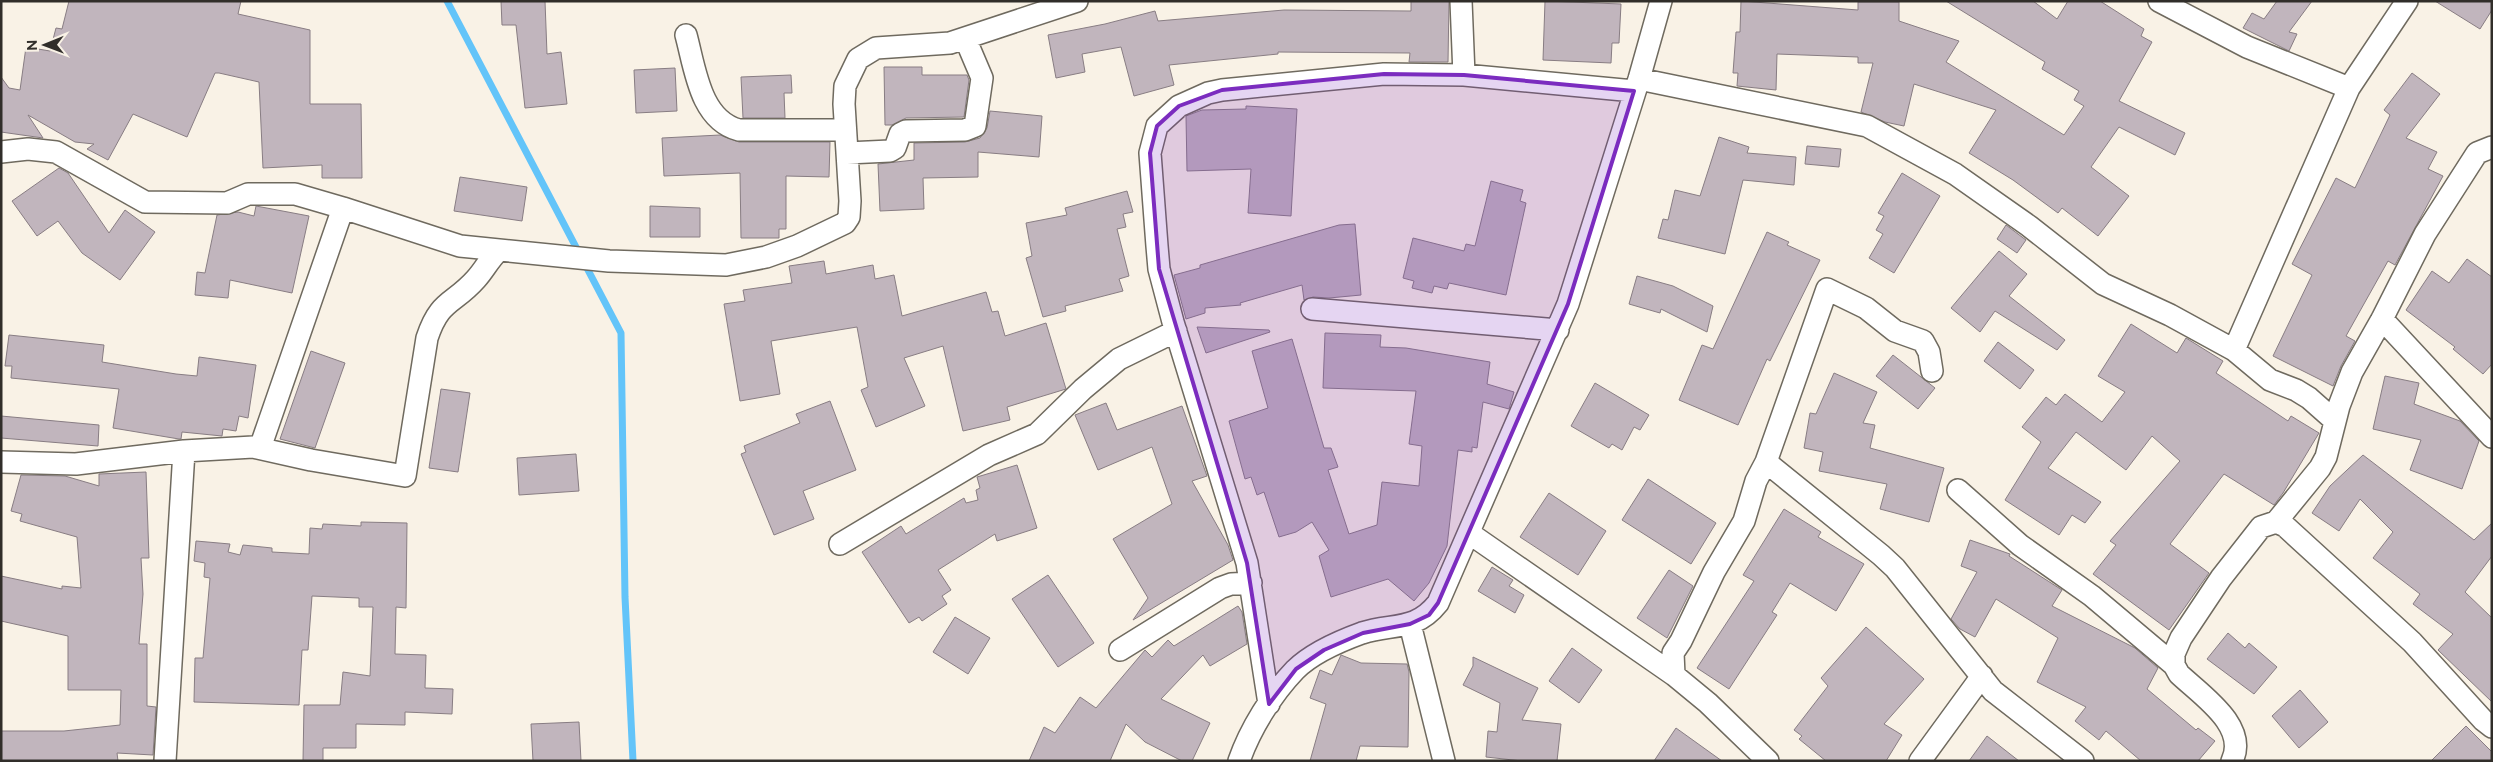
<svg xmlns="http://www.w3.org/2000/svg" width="2493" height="762" viewBox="0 0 2493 762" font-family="Raleway,sans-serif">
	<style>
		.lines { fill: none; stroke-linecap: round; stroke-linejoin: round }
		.stream { stroke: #63c4f9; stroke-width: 7 }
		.building { fill: #c1b5bd; stroke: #887d83 }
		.street-casing { stroke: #6f6a5f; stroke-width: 24 }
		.street { stroke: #fff; stroke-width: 21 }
		.marked { fill: #7b2cbf; fill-opacity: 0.2; stroke: #7b2cbf; stroke-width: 4; stroke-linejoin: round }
	</style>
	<rect width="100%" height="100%" fill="#f9f2e6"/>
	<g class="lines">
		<path class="stream" d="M 447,1 L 621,333 L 625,597 L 633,761"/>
	</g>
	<path class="building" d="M 69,1 L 241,1 L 238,14 L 310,30 L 310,104 L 361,104 L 362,178 L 322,178 L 322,165 L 263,168 L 259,82 L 219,73 L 215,73 L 187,137 L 133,114 L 108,160 L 87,149 L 94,144 L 75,142 L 28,115 L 43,138 L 1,132 L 1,77 L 9,88 L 20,90 L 26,47 L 50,51 L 56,28 L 62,29 Z
		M 501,1 L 545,1 L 547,54 L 561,52 L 567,104 L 525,108 L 516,25 L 502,25 Z
		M 1411,1 L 1449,1 L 1448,62 L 1409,62 L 1410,53 L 1278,52 L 1278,54 L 1169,65 L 1174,85 L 1134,96 L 1121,47 L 1082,54 L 1085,72 L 1056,78 L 1048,35 L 1105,24 L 1155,11 L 1158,21 L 1284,10 L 1411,11 Z
		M 1545,1 L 1621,4 L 1619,43 L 1612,43 L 1611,63 L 1543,60 Z
		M 1741,1 L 1858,10 L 1858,2 L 1899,2 L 1899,21 L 1959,41 L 1946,62 L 2064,135 L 2084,106 L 2074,100 L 2079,91 L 2042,69 L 2045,62 L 1946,1 L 2033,1 L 2057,19 L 2068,1 L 2100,1 L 2144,29 L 2141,36 L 2152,42 L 2119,101 L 2185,133 L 2175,155 L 2119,127 L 2091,167 L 2129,196 L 2098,236 L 2062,208 L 2058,213 L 2013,180 L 1969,153 L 1996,110 L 1914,84 L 1904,126 L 1885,122 L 1861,112 L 1873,63 L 1858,63 L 1858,57 L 1777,54 L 1776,90 L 1737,86 L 1738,73 L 1733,73 L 1736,32 L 1740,32 Z
		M 2277,1 L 2312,1 L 2289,32 L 2297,34 L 2289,51 L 2243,28 L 2252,13 L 2264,19 Z
		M 2435,1 L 2492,1 L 2492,10 L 2480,29 Z
		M 884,67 L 922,67 L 922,75 L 967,75 L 969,80 L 964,117 L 906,118 L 892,125 L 885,125 Z
		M 675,68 L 677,111 L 636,113 L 634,70 Z
		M 2412,73 L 2440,94 L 2406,138 L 2437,152 L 2428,169 L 2443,176 L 2395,265 L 2388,261 L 2346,336 L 2355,341 L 2341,366 L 2333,386 L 2273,356 L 2312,275 L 2292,264 L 2336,178 L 2355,188 L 2390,115 L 2384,110 Z
		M 791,75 L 792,93 L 784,93 L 785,118 L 743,118 L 741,77 Z
		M 1246,106 L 1297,109 L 1291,216 L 1248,213 L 1251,169 L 1187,171 L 1186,116 L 1202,110 L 1246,109 Z
		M 990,111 L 1042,116 L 1039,157 L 978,152 L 978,177 L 923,178 L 924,209 L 880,211 L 878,164 L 914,160 L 914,143 L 965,142 L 980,138 L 987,128 Z
		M 720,135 L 739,142 L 830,142 L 829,177 L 786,176 L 786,229 L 779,229 L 779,238 L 741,238 L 740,173 L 664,176 L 662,138 Z
		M 1719,137 L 1749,147 L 1747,153 L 1796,157 L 1794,185 L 1743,180 L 1725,254 L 1658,238 L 1663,219 L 1668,220 L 1675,190 L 1700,196 Z
		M 1807,146 L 1841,149 L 1839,167 L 1805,164 Z
		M 59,168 L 68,173 L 109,233 L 125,210 L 155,232 L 120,280 L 82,253 L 58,221 L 37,236 L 12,201 Z
		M 1902,173 L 1940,196 L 1894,273 L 1869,258 L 1883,234 L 1876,230 L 1884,216 L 1878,213 Z
		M 460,177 L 527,187 L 522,221 L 454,211 Z
		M 1491,181 L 1523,190 L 1520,201 L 1526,203 L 1506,295 L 1449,283 L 1447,289 L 1434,286 L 1432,293 L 1412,288 L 1414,281 L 1403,278 L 1413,238 L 1464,251 L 1466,244 L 1475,246 Z
		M 1127,191 L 1133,212 L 1123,214 L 1126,227 L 1117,229 L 1129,276 L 1119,279 L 1123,291 L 1065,306 L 1066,311 L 1043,317 L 1026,258 L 1032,256 L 1026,223 L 1067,215 L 1065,208 Z
		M 256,206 L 309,216 L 292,293 L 230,280 L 228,298 L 195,295 L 197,272 L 205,273 L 217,215 L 238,212 L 254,216 Z
		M 650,206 L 700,208 L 700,237 L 650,237 Z
		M 1355,224 L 1361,295 L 1329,298 L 1313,297 L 1304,300 L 1302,285 L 1240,303 L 1241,305 L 1205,308 L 1205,313 L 1186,319 L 1174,275 L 1200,268 L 1200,265 L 1339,225 Z
		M 2006,225 L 2026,240 L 2017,253 L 1997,239 Z
		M 1767,232 L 1789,242 L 1787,245 L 1820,260 L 1770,361 L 1767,359 L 1738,425 L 1679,400 L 1702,345 L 1713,349 Z
		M 1999,251 L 2027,274 L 2009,296 L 2065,340 L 2057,350 L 1995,311 L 1980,332 L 1951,308 Z
		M 2467,259 L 2492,277 L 2492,364 L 2483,374 L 2453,349 L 2455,347 L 2406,310 L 2432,271 L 2449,283 Z
		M 824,261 L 826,274 L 873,265 L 875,279 L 894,275 L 902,316 L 986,292 L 992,312 L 998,311 L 1005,336 L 1046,323 L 1066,389 L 1007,407 L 1010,420 L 963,431 L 943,346 L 904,358 L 925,406 L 876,427 L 861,390 L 868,387 L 857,327 L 771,341 L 780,394 L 740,401 L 724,304 L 745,301 L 743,290 L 792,283 L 789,266 Z
		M 1637,276 L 1673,286 L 1713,306 L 1707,332 L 1661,309 L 1660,313 L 1629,304 Z
		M 2131,324 L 2177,353 L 2186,338 L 2223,361 L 2216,373 L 2288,421 L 2291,416 L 2319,433 L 2283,493 L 2274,505 L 2224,474 L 2170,544 L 2209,573 L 2169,630 L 2093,574 L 2116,545 L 2110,541 L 2180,461 L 2152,436 L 2126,470 L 2076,432 L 2048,468 L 2101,502 L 2085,523 L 2072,515 L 2059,535 L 2005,500 L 2041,442 L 2022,427 L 2046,397 L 2056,405 L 2065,394 L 2102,422 L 2125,392 L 2098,376 Z
		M 1197,327 L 1269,330 L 1270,332 L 1206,353 Z
		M 1325,333 L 1381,335 L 1380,347 L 1406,348 L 1490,362 L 1487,384 L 1514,392 L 1509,409 L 1483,402 L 1477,448 L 1472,447 L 1472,452 L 1458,450 L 1447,546 L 1429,583 L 1414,601 L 1388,579 L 1331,597 L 1319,556 L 1329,550 L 1312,522 L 1296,532 L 1279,537 L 1264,492 L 1257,495 L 1251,477 L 1245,479 L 1229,421 L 1268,408 L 1252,351 L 1292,339 L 1324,448 L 1331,448 L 1338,467 L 1328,470 L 1349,534 L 1377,525 L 1382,482 L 1419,486 L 1422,446 L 1409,444 L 1416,391 L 1323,388 Z
		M 9,335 L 104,345 L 102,362 L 176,374 L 197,376 L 199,357 L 256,365 L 248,418 L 239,416 L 236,431 L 223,429 L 222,436 L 182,432 L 181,439 L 179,439 L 113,428 L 119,389 L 11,378 L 12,366 L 5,366 Z
		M 1998,342 L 2034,370 L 2020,389 L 1984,361 Z
		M 311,351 L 345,363 L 315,448 L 280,439 Z
		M 1893,355 L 1935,388 L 1918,409 L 1876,376 Z
		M 1834,373 L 1877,392 L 1863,423 L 1875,425 L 1870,448 L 1944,468 L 1929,522 L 1880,509 L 1887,484 L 1819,471 L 1823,452 L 1804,448 L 1810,413 L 1816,414 Z
		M 2385,376 L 2419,383 L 2414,404 L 2460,421 L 2479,441 L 2462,489 L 2410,470 L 2421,440 L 2373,429 Z
		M 1595,383 L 1649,415 L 1640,430 L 1634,427 L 1622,450 L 1612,444 L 1609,448 L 1571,426 Z
		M 441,389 L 470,393 L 458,472 L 429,468 Z
		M 830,401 L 856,470 L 803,491 L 814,519 L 774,535 L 741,454 L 746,452 L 744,446 L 800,423 L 796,414 Z
		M 1106,403 L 1117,430 L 1182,406 L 1207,476 L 1192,481 L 1228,545 L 1233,560 L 1133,620 L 1148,598 L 1113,539 L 1172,504 L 1152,447 L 1098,470 L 1075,415 Z
		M 1,416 L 99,425 L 98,446 L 1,438 Z
		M 576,454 L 579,491 L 519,495 L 517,458 Z
		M 2363,455 L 2474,540 L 2492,523 L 2492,556 L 2465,592 L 2492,618 L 2492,702 L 2438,650 L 2453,634 L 2413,604 L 2420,594 L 2373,558 L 2393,532 L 2360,499 L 2339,531 L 2312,513 L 2330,486 Z
		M 1017,465 L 1037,528 L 997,541 L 995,534 L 938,570 L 951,590 L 942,596 L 947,604 L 922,621 L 919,617 L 909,623 L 862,552 L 901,526 L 906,534 L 964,498 L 966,503 L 978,500 L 976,490 L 980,488 L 977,477 Z
		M 146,472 L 149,558 L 141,558 L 143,594 L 139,644 L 147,644 L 147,706 L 156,707 L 153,755 L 117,753 L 118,761 L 1,761 L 1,731 L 64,731 L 120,725 L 121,690 L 68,690 L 68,636 L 1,621 L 1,576 L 62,589 L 62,586 L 81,588 L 77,537 L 20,521 L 22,514 L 11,511 L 21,475 L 65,476 L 99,486 L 99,474 Z
		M 1648,479 L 1716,523 L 1691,564 L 1622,520 Z
		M 1549,493 L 1606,531 L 1578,575 L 1520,537 Z
		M 1784,509 L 1821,532 L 1818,537 L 1864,564 L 1836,611 L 1790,583 L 1772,612 L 1777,615 L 1729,689 L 1697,668 L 1754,581 L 1743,575 Z
		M 361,522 L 407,523 L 406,608 L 396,607 L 395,654 L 426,655 L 425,688 L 453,689 L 452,714 L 405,712 L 405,725 L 356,724 L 356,748 L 323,748 L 323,761 L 303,761 L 304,705 L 340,705 L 343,672 L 370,676 L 373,607 L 359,607 L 359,598 L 312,596 L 308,650 L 302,650 L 299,705 L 194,702 L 195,658 L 203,658 L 210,578 L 204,577 L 205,563 L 194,561 L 196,541 L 230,544 L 228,552 L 240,555 L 243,545 L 272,548 L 272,552 L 309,554 L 310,528 L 322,529 L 323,524 L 361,526 Z
		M 1970,540 L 2010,554 L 2009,556 L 2062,590 L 2052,606 L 2135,648 L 2158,668 L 2147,689 L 2196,730 L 2198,728 L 2215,741 L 2198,761 L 2141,761 L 2106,731 L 2099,740 L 2075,721 L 2086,707 L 2037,682 L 2058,638 L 1996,599 L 1975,637 L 1960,629 L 1951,619 L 1977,572 L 1961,566 Z
		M 1492,567 L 1513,580 L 1509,586 L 1524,595 L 1515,613 L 1478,591 Z
		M 1669,570 L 1693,586 L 1667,638 L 1637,618 Z
		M 1048,575 L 1094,643 L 1058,667 L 1012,599 Z
		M 1238,606 L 1242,612 L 1247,644 L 1210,666 L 1203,655 L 1161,699 L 1210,723 L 1192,761 L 1182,761 L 1145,742 L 1126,724 L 1110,761 L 1029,761 L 1044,727 L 1055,733 L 1080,697 L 1096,708 L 1145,650 L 1152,657 L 1168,640 L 1174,646 Z
		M 955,617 L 990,638 L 968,674 L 933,652 Z
		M 1866,627 L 1924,679 L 1884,724 L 1902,735 L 1886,761 L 1826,761 L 1799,739 L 1802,736 L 1794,730 L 1828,686 L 1821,678 Z
		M 2228,633 L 2245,648 L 2249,643 L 2277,667 L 2254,694 L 2207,659 Z
		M 1572,648 L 1602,670 L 1579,703 L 1549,681 Z
		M 1341,655 L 1361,663 L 1407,664 L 1409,672 L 1408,747 L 1360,746 L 1356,761 L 1310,761 L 1326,704 L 1310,698 L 1320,670 L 1332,675 Z
		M 1473,657 L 1538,688 L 1522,720 L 1561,724 L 1557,761 L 1522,761 L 1486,757 L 1488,731 L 1497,732 L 1500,703 L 1463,685 L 1473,666 Z
		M 2300,690 L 2328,722 L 2299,748 L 2272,716 Z
		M 579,722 L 581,761 L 533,761 L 531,724 Z
		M 2466,726 L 2492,752 L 2492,761 L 2431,761 Z
		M 1676,728 L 1722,761 L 1654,761 Z
		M 1987,736 L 2019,761 L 1969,761 Z"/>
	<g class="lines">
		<defs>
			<path id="street" d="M 1461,1 L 1464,75
				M 2159,1 L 2247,47 L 2349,88
				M 686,35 C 695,68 700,120 739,130 L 845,130
				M 1639,79 L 1867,126 L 1955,174 L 2029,226 L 2103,284 L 2170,315 L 2234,350 L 2270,380 L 2296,390 L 2309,398 L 2335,421
				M 1,152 L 28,149 L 56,152 L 145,202 L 227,203 L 248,194 L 295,194 L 343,208 L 460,246 L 609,261 L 726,265 L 766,257 L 797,246 L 845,223 L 849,217 L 850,201 L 844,104 L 845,86 L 858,59 L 876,48 L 950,43 L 1077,1
				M 847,153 L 890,151 L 895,148 L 900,134 L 906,131 L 965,130 L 975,126 L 982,78 L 965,38
				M 1312,309 L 1558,330
				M 2382,319 L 2492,437
				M 2234,350 L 2349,88 L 2407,1
				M 260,448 L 343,208
				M 1,462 L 76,464 L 184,451 L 253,447 L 311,460 L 405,476 L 427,338 C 440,299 453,305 476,279 C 485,269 488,261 498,251
				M 1766,462 L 1881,555 L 1895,568 L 1993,691 L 2083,761
				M 1958,490 L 2020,545 L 2092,596 L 2174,665
				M 2276,522 L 2320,468 L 2326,457 L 2339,406 L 2352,372 L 2382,319 L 2425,234 L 2477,153 L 2492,147
				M 1469,533 L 1674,675 L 1708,703 L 1768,761
				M 840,544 L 989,455 L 1037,434 L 1083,389 L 1119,359 L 1176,331
				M 1410,624 L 1444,761
				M 1120,650 L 1220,588 L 1231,584 L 1251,583
				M 1674,675 L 1673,653 L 1681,641 L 1714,572 L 1744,521 L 1756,481 L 1766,462 L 1827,289 L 1866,308 L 1895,331 L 1923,341 L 1929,352 L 1932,371
				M 1269,704 L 1247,563 L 1173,322 L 1159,269 L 1157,246 L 1150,153 L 1157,126 L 1179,106 L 1208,93 L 1222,90 L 1384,74 L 1464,75 L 1634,91
				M 165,761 L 184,451
				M 1239,761 C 1250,729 1272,694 1295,670 C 1312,653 1340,641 1362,633 C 1392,623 1415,632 1438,603 L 1568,304 L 1639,79 L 1661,1
				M 1920,761 L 1982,676
				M 2232,761 C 2249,726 2201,695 2179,674 L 2174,665 L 2174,654 L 2181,638 L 2221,578 L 2261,527 L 2276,522 L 2285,526 L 2412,642 L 2483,720 L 2492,727"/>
		</defs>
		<use href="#street" class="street-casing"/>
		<use href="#street" class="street"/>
	</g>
	<path class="marked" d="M 1384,74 L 1464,75 L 1634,91 L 1568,304 L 1438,603 L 1429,615 L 1410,624 L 1363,633 L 1324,650 L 1296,669 L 1269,704 L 1247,563 L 1159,269 L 1150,153 L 1157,126 L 1179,106 L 1222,90 Z"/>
	<rect width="2493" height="762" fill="none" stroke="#312e2a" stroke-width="5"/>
	<g transform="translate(45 45) rotate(269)" stroke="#f9f2e6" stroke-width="4" paint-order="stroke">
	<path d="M0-4L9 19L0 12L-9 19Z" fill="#312e2a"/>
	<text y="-8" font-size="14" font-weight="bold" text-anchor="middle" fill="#312e2a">N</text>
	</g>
</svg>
